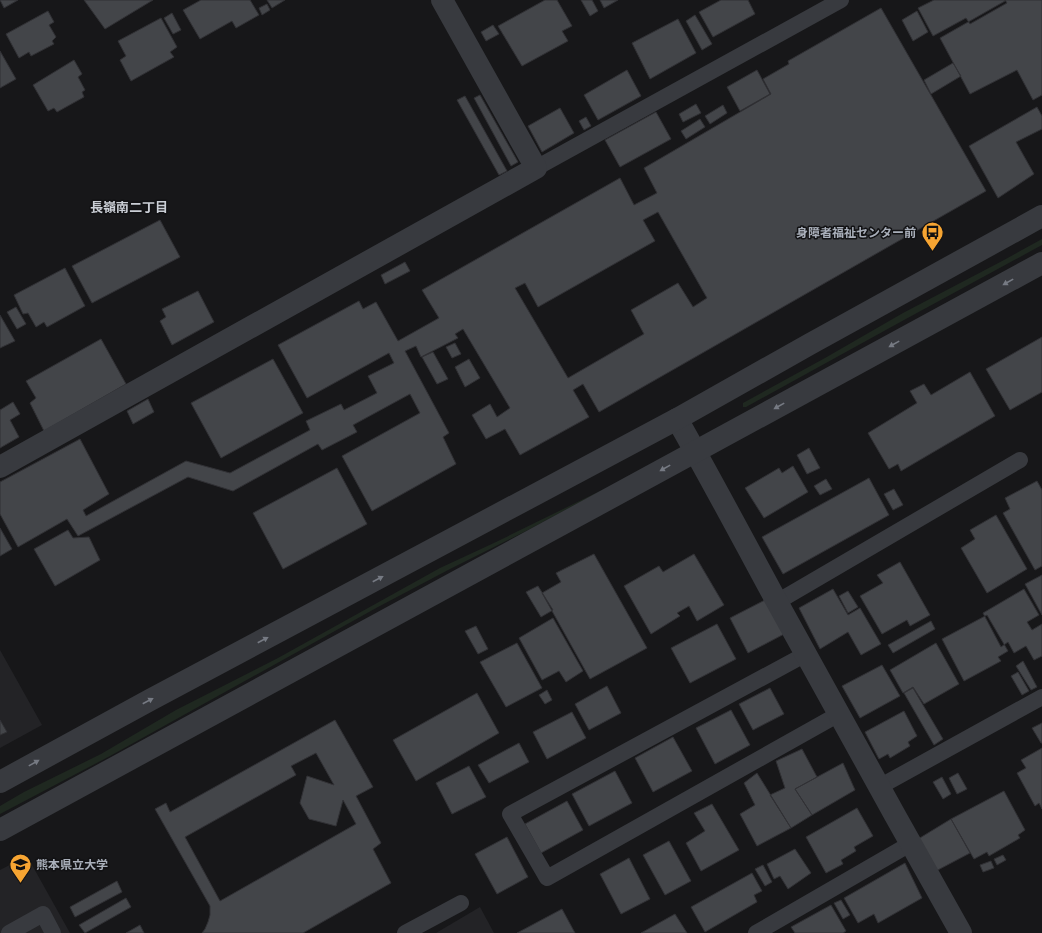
<svg xmlns="http://www.w3.org/2000/svg" width="1042" height="933" viewBox="0 0 1042 933" font-family="'Sofia Sans Condensed','Noto Sans JP',sans-serif">
	<style>
		.built { fill: #232326 }
		.green { fill: #1f2820 }
		.building { fill: #434549; stroke: #313135; fill-rule: evenodd }
		.lines { fill: none; stroke-linecap: round; stroke-linejoin: round }
		.service { stroke: #383a3f; stroke-width: 16 }
		.minor { stroke: #383a3f; stroke-width: 22 }
		.tertiary { stroke: #383a3f; stroke-width: 22 }
		.oneway { fill: #767a83 }
		.labels { text-anchor: middle; dominant-baseline: central; stroke-width: 3; stroke-linejoin: round; paint-order: stroke }
		.poi-label { font-size: 12px; font-weight: bold; fill: #a9afba; stroke: #121214; text-anchor: end }
		.neighbourhood-label { font-size: 13px; font-weight: bold; fill: #caced5; stroke: #121214 }
	</style>
	<rect width="100%" height="100%" fill="#171719"/>
	<path class="built" d="M 0,650 L 42,725 L 0,748 Z
		M 27,856 L 70,933 L 0,933 L 0,870 Z
		M 480,907 L 494,933 L 436,933 Z"/>
	<path class="green" d="M 1042,239 L 1042,245 L 904,320 L 746,407 L 743,407 L 743,403 L 825,358 L 903,313 L 1004,260 Z
		M 606,488 L 530,529 L 450,569 L 378,607 L 110,756 L 0,814 L 0,806 L 24,792 L 101,754 L 176,710 L 278,658 L 440,568 L 496,542 Z"/>
	<path class="building" d="M 0,0 L 18,0 L 4,8 Z
		M 84,0 L 153,0 L 105,29 Z
		M 201,0 L 250,0 L 259,15 L 236,28 L 232,21 L 200,39 L 183,10 Z
		M 267,0 L 285,0 L 272,8 Z
		M 545,0 L 557,0 L 572,26 L 562,31 L 568,41 L 522,66 L 498,26 Z
		M 581,0 L 592,0 L 598,11 L 590,16 Z
		M 600,0 L 618,0 L 604,8 Z
		M 721,0 L 748,0 L 755,14 L 713,37 L 699,12 Z
		M 934,0 L 1005,0 L 1007,3 L 970,24 L 966,18 L 933,36 L 918,8 Z
		M 1005,0 L 1042,0 L 1042,95 L 1033,100 L 1017,70 L 970,94 L 940,38 L 1005,1 Z
		M 267,4 L 270,10 L 262,15 L 259,8 Z
		M 881,8 L 986,191 L 599,412 L 583,384 L 573,390 L 589,417 L 520,455 L 505,429 L 486,439 L 472,415 L 490,404 L 497,417 L 510,408 L 463,329 L 455,334 L 458,338 L 421,357 L 416,346 L 405,351 L 449,433 L 443,437 L 456,464 L 372,511 L 342,456 L 420,413 L 410,394 L 353,425 L 357,432 L 322,450 L 318,444 L 233,491 L 188,477 L 78,536 L 67,519 L 18,547 L 0,514 L 0,482 L 80,439 L 109,494 L 83,510 L 86,516 L 186,461 L 230,473 L 310,430 L 306,421 L 341,404 L 344,410 L 377,393 L 368,376 L 394,363 L 389,353 L 307,398 L 278,345 L 359,301 L 363,309 L 376,302 L 398,341 L 439,318 L 422,290 L 620,178 L 634,205 L 657,193 L 644,168 L 771,94 L 763,79 L 789,64 L 788,61 ZM 658,212 L 707,298 L 693,307 L 678,283 L 631,310 L 644,334 L 568,378 L 515,288 L 525,283 L 538,307 L 655,241 L 643,220 Z
		M 48,11 L 54,22 L 49,25 L 56,37 L 52,41 L 54,44 L 31,56 L 29,52 L 19,58 L 6,34 Z
		M 917,11 L 928,32 L 913,41 L 902,20 Z
		M 172,13 L 181,30 L 173,34 L 164,18 Z
		M 695,15 L 712,44 L 702,50 L 686,21 Z
		M 161,18 L 177,47 L 170,52 L 174,57 L 131,81 L 120,60 L 126,56 L 118,41 Z
		M 678,19 L 696,53 L 650,79 L 632,43 Z
		M 493,25 L 499,34 L 486,41 L 481,32 Z
		M 0,51 L 16,79 L 0,88 Z
		M 74,60 L 82,74 L 78,77 L 85,90 L 82,92 L 84,97 L 57,112 L 54,108 L 48,111 L 33,85 Z
		M 953,63 L 961,76 L 931,94 L 924,80 Z
		M 627,70 L 641,96 L 598,120 L 584,95 Z
		M 757,70 L 770,94 L 740,111 L 727,87 Z
		M 480,95 L 518,162 L 511,166 L 474,98 Z
		M 465,96 L 507,171 L 499,175 L 457,100 Z
		M 696,104 L 701,113 L 683,122 L 679,114 Z
		M 723,105 L 727,113 L 710,124 L 705,116 Z
		M 1037,107 L 1042,116 L 1042,129 L 1016,142 L 1034,174 L 998,198 L 969,146 Z
		M 560,108 L 574,133 L 542,152 L 528,126 Z
		M 656,112 L 671,139 L 620,167 L 605,140 Z
		M 586,117 L 591,126 L 584,130 L 579,121 Z
		M 700,119 L 705,127 L 686,139 L 681,131 Z
		M 160,220 L 180,257 L 92,303 L 72,266 Z
		M 405,262 L 410,271 L 385,284 L 381,275 Z
		M 65,268 L 85,306 L 47,327 L 44,322 L 36,327 L 28,313 L 23,314 L 14,295 Z
		M 198,291 L 214,322 L 172,345 L 160,321 L 166,317 L 162,309 Z
		M 16,307 L 26,324 L 17,329 L 7,312 Z
		M 0,315 L 15,341 L 0,348 Z
		M 1042,337 L 1042,392 L 1010,410 L 986,369 Z
		M 101,339 L 126,384 L 44,431 L 30,403 L 36,398 L 26,381 Z
		M 455,343 L 461,354 L 452,358 L 446,347 Z
		M 433,352 L 448,379 L 437,384 L 422,357 Z
		M 273,359 L 303,413 L 221,458 L 191,403 Z
		M 469,359 L 480,378 L 465,387 L 455,367 Z
		M 970,372 L 995,416 L 901,471 L 898,464 L 889,469 L 868,433 L 917,403 L 910,391 L 924,384 L 931,395 Z
		M 148,399 L 154,412 L 133,424 L 127,411 Z
		M 13,402 L 20,414 L 10,420 L 19,437 L 0,448 L 0,410 Z
		M 809,448 L 820,468 L 807,474 L 797,455 Z
		M 793,466 L 808,492 L 764,518 L 745,488 L 779,468 L 782,473 Z
		M 337,468 L 367,524 L 283,569 L 253,513 Z
		M 869,478 L 889,515 L 783,574 L 762,537 Z
		M 826,479 L 832,489 L 820,495 L 814,486 Z
		M 1037,481 L 1042,490 L 1042,566 L 1035,570 L 1003,513 L 1010,509 L 1005,498 Z
		M 894,489 L 903,505 L 893,510 L 884,494 Z
		M 996,515 L 1027,569 L 987,593 L 961,548 L 975,539 L 970,530 Z
		M 0,528 L 12,549 L 0,556 Z
		M 68,530 L 73,538 L 89,537 L 100,560 L 55,586 L 34,549 Z
		M 594,554 L 647,648 L 590,679 L 542,593 L 561,582 L 556,573 Z
		M 694,554 L 724,605 L 697,621 L 689,606 L 677,613 L 680,616 L 651,634 L 624,586 L 659,566 L 663,572 Z
		M 900,562 L 930,615 L 910,626 L 907,620 L 882,634 L 860,596 L 883,583 L 877,575 Z
		M 1042,575 L 1042,615 L 1025,584 Z
		M 538,586 L 553,610 L 541,617 L 526,592 Z
		M 833,589 L 848,615 L 860,608 L 881,644 L 861,655 L 848,632 L 820,649 L 799,608 Z
		M 1024,589 L 1039,615 L 1027,622 L 1032,630 L 1042,624 L 1042,656 L 1034,660 L 1026,646 L 1014,653 L 1008,642 L 1001,647 L 983,613 Z
		M 848,591 L 858,607 L 848,613 L 839,596 Z
		M 767,599 L 786,633 L 748,653 L 730,618 Z
		M 987,615 L 1008,651 L 998,657 L 1001,661 L 964,681 L 942,639 Z
		M 553,618 L 583,671 L 566,682 L 559,671 L 542,680 L 519,638 Z
		M 931,621 L 935,629 L 893,653 L 888,645 Z
		M 717,624 L 736,659 L 690,683 L 671,648 Z
		M 476,626 L 488,649 L 478,654 L 465,631 Z
		M 517,643 L 542,688 L 506,707 L 480,662 Z
		M 936,643 L 959,684 L 924,704 L 913,687 L 903,693 L 890,670 Z
		M 1023,661 L 1037,687 L 1031,690 L 1016,666 Z
		M 882,665 L 900,696 L 860,718 L 842,686 Z
		M 1018,672 L 1029,691 L 1022,695 L 1011,676 Z
		M 607,686 L 621,713 L 589,730 L 575,704 Z
		M 770,688 L 784,714 L 753,730 L 739,704 Z
		M 913,688 L 943,739 L 934,745 L 904,693 Z
		M 547,690 L 552,700 L 545,704 L 539,695 Z
		M 477,693 L 499,733 L 416,781 L 393,740 Z
		M 731,710 L 750,745 L 715,764 L 696,728 Z
		M 904,711 L 917,736 L 908,742 L 910,746 L 890,758 L 888,754 L 879,759 L 865,732 Z
		M 572,712 L 586,738 L 547,759 L 533,732 Z
		M 0,720 L 7,732 L 0,735 Z
		M 335,720 L 373,787 L 356,796 L 381,843 L 373,849 L 391,883 L 303,933 L 202,933 L 205,929 L 208,922 L 210,915 L 210,906 L 155,809 L 166,803 L 170,812 ZM 316,753 L 334,785 L 307,776 L 300,803 L 309,819 L 336,826 L 343,800 L 356,824 L 220,901 L 185,837 L 296,775 L 291,766 Z
		M 1042,723 L 1042,743 L 1041,743 L 1032,728 Z
		M 673,737 L 692,771 L 653,792 L 635,758 Z
		M 519,743 L 529,762 L 489,783 L 478,765 Z
		M 1042,748 L 1042,809 L 1039,803 L 1035,806 L 1017,773 L 1026,768 L 1021,760 Z
		M 802,749 L 817,777 L 795,789 L 812,815 L 791,828 L 770,795 L 785,788 L 776,761 Z
		M 843,763 L 855,790 L 812,815 L 795,789 Z
		M 469,766 L 486,797 L 452,814 L 436,783 Z
		M 615,771 L 632,803 L 589,826 L 572,794 Z
		M 757,773 L 791,828 L 757,846 L 740,814 L 755,805 L 744,783 Z
		M 958,773 L 967,789 L 957,794 L 949,778 Z
		M 942,777 L 951,794 L 943,799 L 933,782 Z
		M 1004,791 L 1025,830 L 1018,835 L 1020,838 L 989,856 L 987,852 L 974,859 L 951,819 Z
		M 567,801 L 583,830 L 541,853 L 525,824 Z
		M 712,804 L 739,850 L 701,871 L 686,843 L 705,831 L 694,813 Z
		M 857,808 L 873,836 L 854,847 L 856,851 L 841,860 L 843,864 L 826,873 L 806,837 Z
		M 951,819 L 970,853 L 934,872 L 910,844 Z
		M 507,837 L 528,877 L 497,894 L 475,854 Z
		M 669,841 L 691,881 L 665,895 L 643,855 Z
		M 795,849 L 811,873 L 788,889 L 780,876 L 774,879 L 767,864 Z
		M 1003,855 L 1006,860 L 997,865 L 994,859 Z
		M 629,858 L 650,899 L 621,914 L 600,874 Z
		M 991,861 L 994,868 L 983,872 L 980,865 Z
		M 905,863 L 922,898 L 878,923 L 874,914 L 858,923 L 844,898 Z
		M 763,865 L 772,882 L 765,886 L 755,869 Z
		M 752,873 L 762,891 L 754,895 L 757,902 L 705,932 L 691,907 Z
		M 117,881 L 122,892 L 75,917 L 70,907 Z
		M 126,898 L 131,907 L 85,933 L 79,925 Z
		M 841,900 L 850,915 L 843,919 L 834,903 Z
		M 831,905 L 846,931 L 843,933 L 795,933 L 791,927 Z
		M 562,909 L 575,933 L 517,933 Z
		M 675,914 L 687,933 L 641,933 Z
		M 140,925 L 144,933 L 126,933 Z"/>
	<g class="lines">
		<path class="service" d="M 536,168 L 841,0
			M 777,602 L 1020,460
			M 806,654 L 510,814 L 547,878 L 839,714
			M 879,787 L 1042,697
			M 9,933 L 43,914 L 53,933
			M 405,933 L 461,903
			M 756,933 L 910,844"/>
		<path class="minor" d="M 677,419 C 711,479 744,541 777,602 C 838,713 899,823 961,933
			M 0,467 L 536,168 L 442,0"/>
		<path class="tertiary" d="M 0,782 L 150,700 L 677,419 L 810,344 L 1042,216
			M 0,830 L 1042,263"/>
	</g>
	<defs><path id="oneway-solid" d="M-6-.8H1V-3.2L6.5 0L1 3.2V.8H-6Z"/></defs>
	<g class="oneway">
		<use href="#oneway-solid" transform="translate(1008 282) rotate(151)"/>
		<use href="#oneway-solid" transform="translate(894 344) rotate(151)"/>
		<use href="#oneway-solid" transform="translate(779 406) rotate(151)"/>
		<use href="#oneway-solid" transform="translate(665 468) rotate(151)"/>
		<use href="#oneway-solid" transform="translate(378 579) rotate(-28)"/>
		<use href="#oneway-solid" transform="translate(263 640) rotate(-28)"/>
		<use href="#oneway-solid" transform="translate(148 701) rotate(-28)"/>
		<use href="#oneway-solid" transform="translate(34 763) rotate(-29)"/>
	</g>
	<defs>
		<symbol id="bus-pin" viewBox="-11 -11 22 30"><path d="M0 17L-7.5 6A9.5 9.5 0 1 1 7.5 6Z" fill="#f7a532" stroke="#121214"/><path d="M-5-6H5V4H4V6H2V4H-2V6H-4V4H-5ZM-3.5-4V0h7V-4ZM-3.5 1.2v1.5H-2V1.2ZM2 1.2v1.5H3.5V1.2Z" fill="#111"/></symbol>
		<symbol id="school-pin" viewBox="-11 -11 22 30"><path d="M0 17L-7.5 6A9.5 9.5 0 1 1 7.5 6Z" fill="#f7a532" stroke="#121214"/><path d="M0-5L7-2L0 1L-7-2ZM-4 1L0 2.5L4 1V4Q0 6-4 4Z" fill="#111"/></symbol>
	</defs>
	<g fill-rule="evenodd">
		<use href="#bus-pin" x="920" y="220" width="25" height="34"/>
		<use href="#school-pin" x="8" y="852" width="25" height="34"/>
	</g>
	<g class="labels">
		<g class="poi-label">
			<text x="916" y="233">身障者福祉センター前</text>
			<text x="36" y="865" text-anchor="start">熊本県立大学</text>
		</g>
		<g class="neighbourhood-label">
			<text x="129" y="208">長嶺南二丁目</text>
		</g>
	</g>
</svg>
